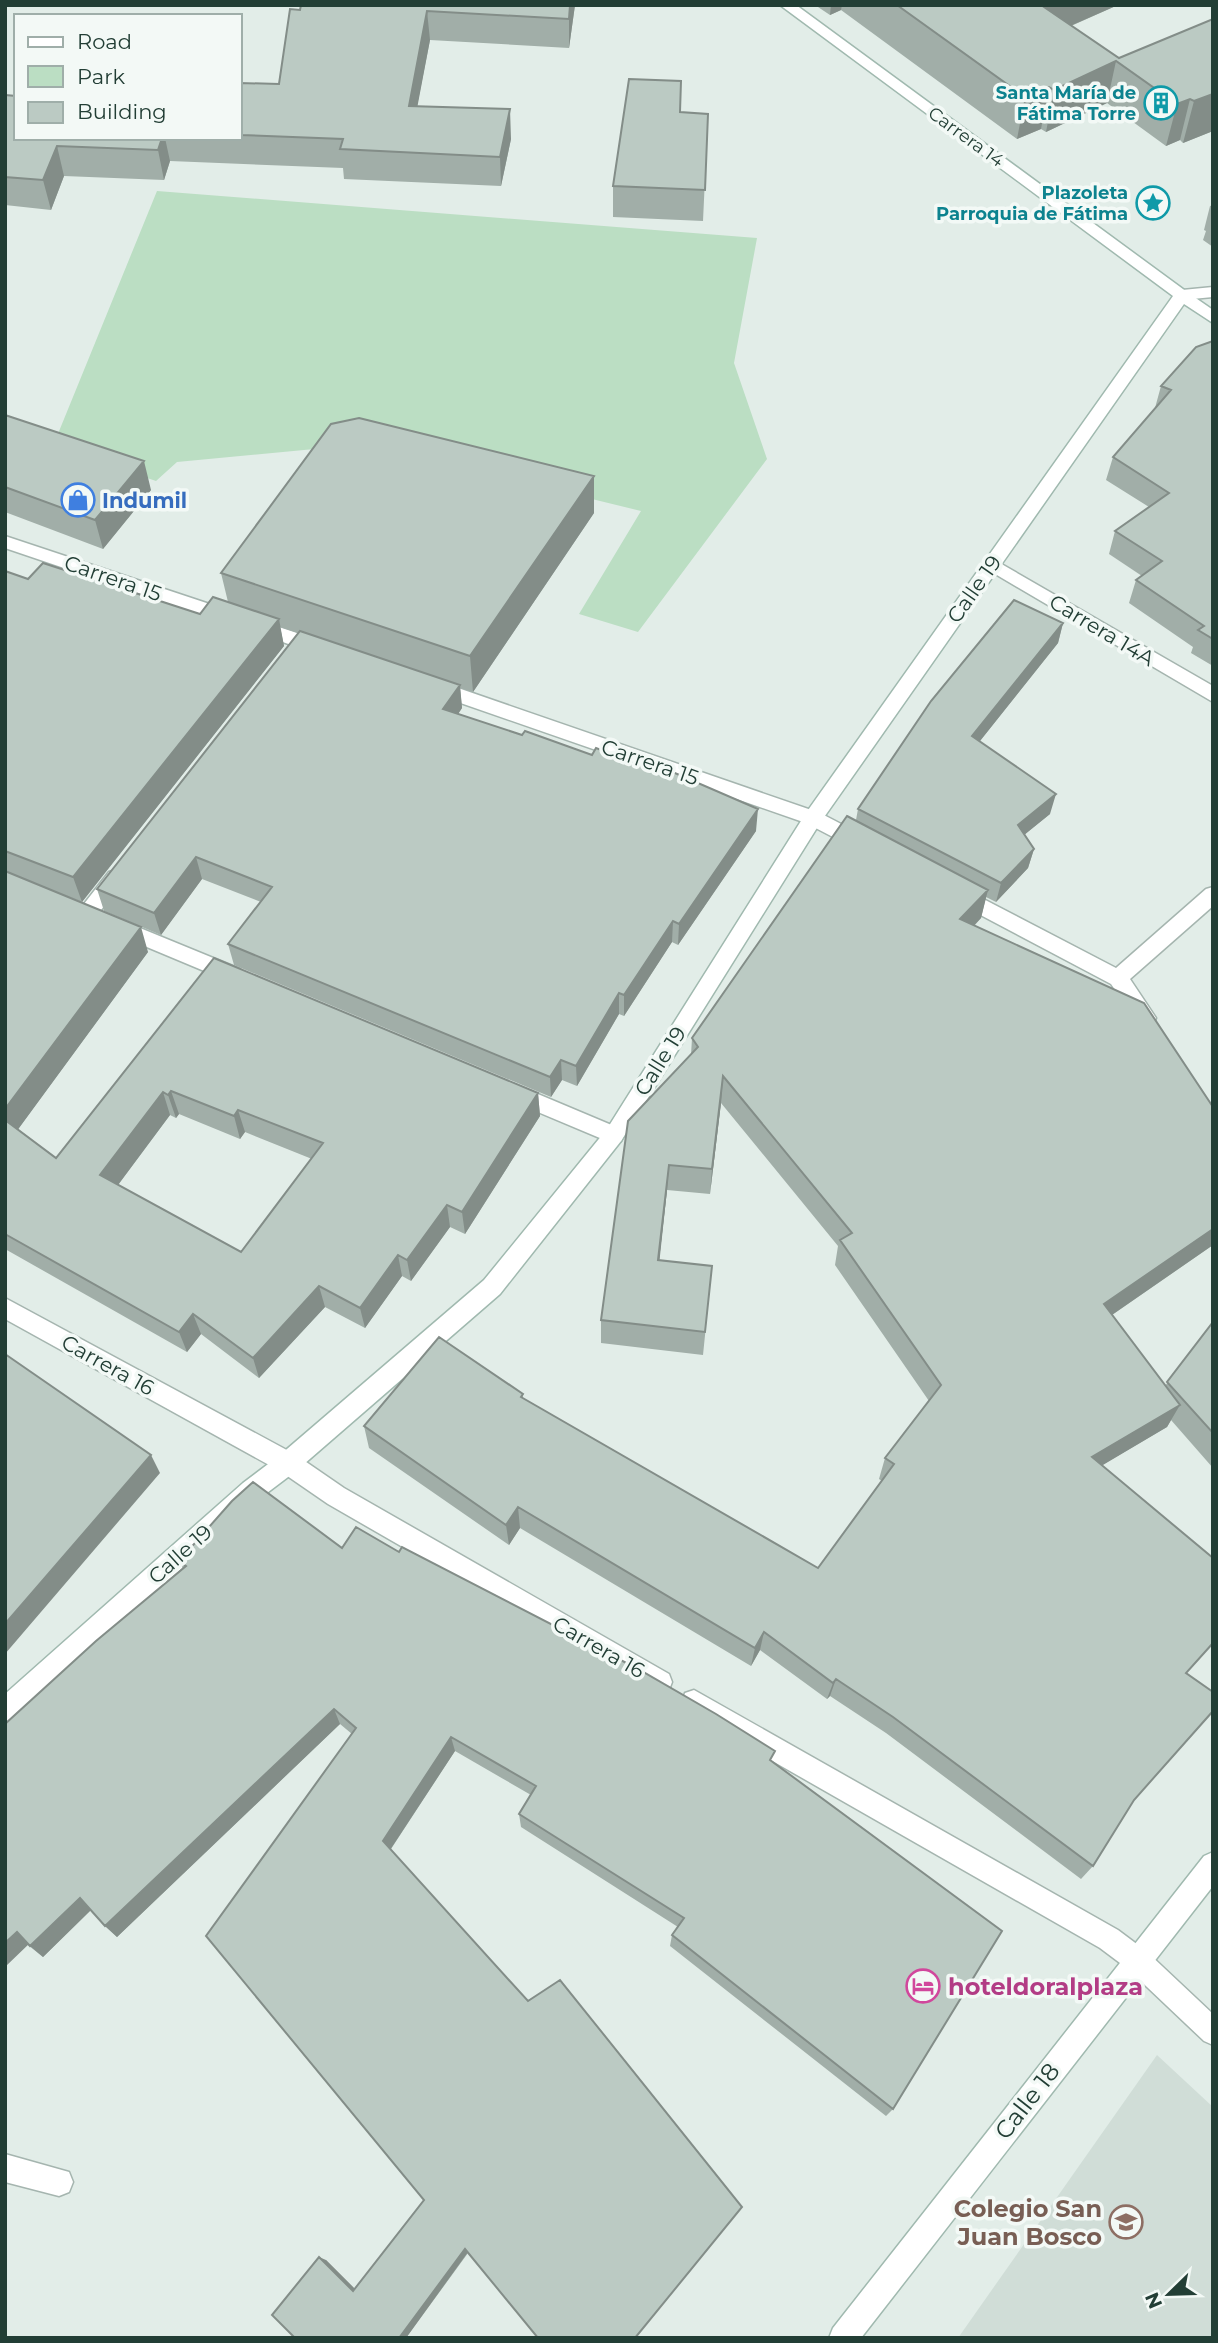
<svg xmlns="http://www.w3.org/2000/svg" width="1218" height="2343" viewBox="0 0 1218 2343" font-family="Montserrat,sans-serif">
	<style>
		.built { fill: #d0ddd7 }
		.green { fill: #bbdec3 }
		.lines { fill: none; stroke-linecap: round; stroke-linejoin: round }
		.street-casing { stroke: #a5b5af; stroke-width: 3 }
		.secondary-casing { stroke: #a0b9af; stroke-width: 3 }
		.street { fill: #fff; fill-rule: evenodd }
		.secondary { fill: #fff; fill-rule: evenodd }
		.wall { fill: #a1aea8; fill-rule: evenodd }
		.shaded-wall { fill: #838d88 }
		.building { fill: #bbcac3; stroke: #838d88; stroke-width: 2; fill-rule: evenodd }
		.labels { text-anchor: middle; dominant-baseline: central; stroke-width: 7; stroke-linejoin: round; paint-order: stroke }
		.far-culture-label { font-size: 18px; font-weight: bold; fill: #0d838f; stroke: #f3f9f6; text-anchor: end }
		.far-street-label { font-size: 18px; fill: #223e35; stroke: #f3f9f6 }
		.shop-label { font-size: 21px; font-weight: bold; fill: #366cbe; stroke: #f3f9f6; text-anchor: start }
		.street-label { font-size: 21px; fill: #223e35; stroke: #f3f9f6 }
		.near-hotel-label { font-size: 24px; font-weight: bold; fill: #b23c85; stroke: #f3f9f6; text-anchor: start }
		.near-street-label { font-size: 24px; fill: #223e35; stroke: #f3f9f6 }
		.near-education-label { font-size: 24px; font-weight: bold; fill: #785e54; stroke: #f3f9f6; text-anchor: end }
	</style>
	<rect width="100%" height="100%" fill="#e2ede8"/>
	<path class="built" d="M 1157,2055 L 1213,2107 L 1213,2338 L 958,2338 Z"/>
	<path class="green" d="M 157,191 L 757,238 L 734,363 L 767,459 L 638,632 L 579,614 L 641,511 L 367,444 L 177,462 L 156,481 L 53,446 Z"/>
	<g class="lines">
		<defs>
			<path id="street" d="M 1213,287 L 1213,297 L 1182,300 L 1174,295 L 1182,290 Z
				M 5,536 L 324,642 L 327,647 L 318,653 L 312,652 L 5,548 Z
				M 991,558 L 1213,686 L 1213,702 L 985,568 L 982,564 Z
				M 435,680 L 820,813 L 868,838 L 870,843 L 868,848 L 854,848 L 806,823 L 429,692 L 426,687 L 429,682 Z
				M 116,870 L 126,877 L 123,882 L 94,919 L 80,919 L 77,914 L 80,909 L 109,872 Z
				M 1213,887 L 1213,906 L 1130,979 L 1156,1018 L 1153,1024 L 1139,1024 L 1111,984 L 954,901 L 951,896 L 954,891 L 968,891 L 1116,968 L 1206,889 Z
				M 118,919 L 240,969 L 243,975 L 240,981 L 233,983 L 111,932 L 108,927 L 111,922 Z
				M 514,1084 L 621,1129 L 624,1135 L 621,1141 L 614,1144 L 607,1141 L 507,1099 L 504,1093 L 507,1087 Z
				M 5,1298 L 296,1455 L 344,1488 L 669,1674 L 672,1682 L 669,1690 L 660,1694 L 651,1690 L 328,1504 L 280,1471 L 5,1319 Z
				M 694,1690 L 1118,1930 L 1146,1951 L 1213,2014 L 1213,2045 L 1204,2041 L 1128,1969 L 1100,1948 L 685,1711 L 682,1702 L 685,1693 Z
				M 5,2154 L 69,2172 L 73,2182 L 69,2192 L 59,2196 L 5,2182 Z"/>
			<path id="secondary" d="M 780,5 L 796,5 L 1187,292 L 1213,310 L 1213,323 L 1184,304 L 820,823 L 621,1141 L 500,1294 L 296,1471 L 259,1499 L 14,1719 L 5,1722 L 5,1694 L 243,1483 L 280,1455 L 484,1280 L 607,1129 L 806,813 L 1173,296 Z
				M 1213,1852 L 1213,1886 L 861,2338 L 829,2338 L 833,2328 L 1204,1856 Z"/>
		</defs>
		<use href="#street" class="street-casing"/>
		<use href="#secondary" class="secondary-casing"/>
		<use href="#street" class="street"/>
		<use href="#secondary" class="secondary"/>
	</g>
	<path class="wall" d="M 575,5 L 569,48 L 430,40 L 417,106 L 511,139 L 501,186 L 344,179 L 343,168 L 170,161 L 164,180 L 64,176 L 51,210 L 5,205 L 5,95 L 16,138 L 240,138 L 240,83 L 279,84 L 300,10 Z
		M 815,5 L 1118,5 L 1071,26 L 1119,58 L 1213,19 L 1213,131 L 1183,143 L 1180,140 L 1166,146 L 1107,103 L 1046,132 L 1041,129 L 1017,139 L 841,10 L 830,15 Z
		M 680,112 L 708,114 L 703,221 L 613,217 L 613,186 Z
		M 1213,205 L 1213,247 L 1203,240 L 1206,231 L 1204,230 L 1210,206 Z
		M 1213,341 L 1213,666 L 1191,653 L 1193,647 L 1129,603 L 1136,580 L 1142,576 L 1109,554 L 1115,531 L 1149,507 L 1106,480 L 1113,457 L 1155,408 L 1161,386 Z
		M 5,415 L 151,490 L 103,549 L 5,512 Z
		M 594,513 L 473,692 L 460,688 L 462,708 L 458,714 L 756,831 L 678,945 L 672,942 L 624,1016 L 619,1014 L 577,1086 L 562,1080 L 551,1097 L 234,965 L 228,944 L 261,902 L 202,879 L 161,935 L 104,911 L 97,889 L 298,633 L 280,627 L 284,646 L 82,902 L 46,888 L 148,952 L 18,1129 L 56,1158 L 214,958 L 538,1093 L 540,1116 L 465,1234 L 450,1227 L 411,1281 L 402,1276 L 365,1328 L 325,1307 L 259,1378 L 201,1334 L 187,1352 L 5,1249 L 5,571 L 28,579 L 200,614 L 228,602 L 221,573 ZM 179,1114 L 240,1139 L 245,1132 L 312,1159 L 241,1252 L 118,1185 L 170,1115 L 176,1118 Z
		M 1063,623 L 1058,643 L 980,741 L 1050,814 L 1024,835 L 1034,849 L 1028,868 L 996,902 L 986,897 L 981,918 L 974,926 L 1213,1107 L 1213,1245 L 1112,1315 L 1165,1386 L 1213,1322 L 1213,1468 L 1171,1420 L 1167,1427 L 1102,1465 L 1187,1674 L 1134,1800 L 1093,1866 L 1081,1879 L 886,1733 L 830,1696 L 827,1699 L 760,1650 L 751,1666 L 520,1528 L 509,1545 L 369,1448 L 364,1426 L 523,1394 L 523,1398 L 818,1568 L 882,1481 L 879,1479 L 885,1458 L 929,1401 L 835,1265 L 838,1246 L 721,1103 L 710,1194 L 667,1190 L 659,1260 L 712,1266 L 703,1355 L 601,1343 L 601,1320 L 691,1055 L 692,1038 L 856,820 L 858,809 Z
		M 342,1548 L 399,1552 L 772,1761 L 893,2109 L 886,2116 L 670,1946 L 672,1935 L 678,1927 L 521,1827 L 519,1814 L 531,1795 L 455,1751 L 391,1849 L 468,2253 L 406,2338 L 295,2338 L 326,2260 L 355,2289 L 424,2200 L 352,1734 L 340,1724 L 117,1937 L 105,1926 L 91,1910 L 43,1957 L 28,1945 L 183,1569 L 179,1561 Z"/>
	<path class="shaded-wall" d="M 570,5 L 575,5 L 569,48 L 569,19 Z
		M 831,5 L 842,5 L 841,10 L 830,15 Z
		M 1035,5 L 1118,5 L 1029,44 Z
		M 427,11 L 430,40 L 412,135 L 409,106 Z
		M 1116,61 L 1107,103 L 1046,132 L 1054,90 Z
		M 1049,87 L 1041,129 L 1017,139 L 1025,97 Z
		M 1213,94 L 1213,131 L 1183,143 L 1194,101 Z
		M 1190,99 L 1180,140 L 1166,146 L 1177,104 Z
		M 510,109 L 511,139 L 501,186 L 500,157 Z
		M 162,138 L 165,138 L 170,161 L 164,180 L 158,150 Z
		M 57,146 L 64,176 L 51,210 L 43,180 Z
		M 144,461 L 151,490 L 103,549 L 95,520 Z
		M 594,476 L 594,513 L 473,692 L 470,656 Z
		M 279,619 L 284,646 L 82,902 L 73,877 Z
		M 1063,623 L 1058,643 L 968,756 L 972,736 Z
		M 460,685 L 462,708 L 446,732 L 443,709 Z
		M 1056,794 L 1050,814 L 1013,844 L 1018,825 Z
		M 758,809 L 756,831 L 678,945 L 679,924 Z
		M 1034,849 L 1028,868 L 996,902 L 1001,883 Z
		M 196,857 L 202,879 L 161,935 L 154,913 Z
		M 988,890 L 981,918 L 953,948 L 960,919 Z
		M 673,921 L 672,942 L 624,1016 L 624,995 Z
		M 141,927 L 148,952 L 11,1139 L 5,1127 L 5,1109 Z
		M 619,993 L 619,1014 L 577,1086 L 576,1066 Z
		M 561,1060 L 562,1080 L 551,1097 L 550,1077 Z
		M 723,1076 L 721,1103 L 710,1194 L 712,1169 Z
		M 171,1091 L 179,1114 L 176,1118 L 168,1095 Z
		M 163,1092 L 170,1115 L 109,1197 L 100,1175 Z
		M 538,1093 L 540,1116 L 465,1234 L 462,1212 Z
		M 238,1110 L 245,1132 L 240,1139 L 234,1116 Z
		M 669,1165 L 667,1190 L 657,1284 L 658,1260 Z
		M 447,1205 L 450,1227 L 411,1281 L 407,1260 Z
		M 1213,1229 L 1213,1245 L 1093,1328 L 1104,1304 Z
		M 398,1255 L 402,1276 L 365,1328 L 360,1308 Z
		M 319,1286 L 325,1307 L 259,1378 L 253,1358 Z
		M 193,1314 L 201,1334 L 187,1352 L 179,1332 Z
		M 1180,1405 L 1167,1427 L 1081,1478 L 1092,1457 Z
		M 151,1455 L 160,1473 L 5,1654 L 5,1624 Z
		M 518,1507 L 520,1528 L 509,1545 L 506,1525 Z
		M 764,1632 L 760,1650 L 751,1666 L 755,1648 Z
		M 836,1679 L 830,1696 L 827,1699 L 833,1683 Z
		M 334,1709 L 340,1724 L 117,1937 L 105,1926 Z
		M 451,1737 L 455,1751 L 388,1853 L 383,1841 Z
		M 80,1898 L 92,1909 L 43,1957 L 30,1946 Z
		M 17,1932 L 31,1942 L 5,1967 L 5,1943 Z
		M 465,2249 L 468,2252 L 406,2338 L 399,2338 Z
		M 319,2257 L 326,2260 L 360,2294 L 353,2291 Z"/>
	<path class="building" d="M 301,5 L 570,5 L 569,19 L 427,11 L 409,106 L 510,109 L 500,157 L 340,149 L 343,139 L 240,135 L 240,83 L 279,84 L 290,9 L 300,10 Z
		M 897,5 L 1041,5 L 1119,58 L 1213,19 L 1213,94 L 1194,101 L 1190,99 L 1177,104 L 1116,61 L 1054,90 L 1049,87 L 1025,97 Z
		M 629,79 L 681,81 L 680,112 L 708,114 L 705,190 L 613,186 Z
		M 5,95 L 16,96 L 16,138 L 162,138 L 158,150 L 57,146 L 43,180 L 5,177 Z
		M 1213,341 L 1213,639 L 1198,630 L 1204,626 L 1136,580 L 1162,561 L 1115,531 L 1169,493 L 1113,457 L 1171,390 L 1161,386 L 1196,347 Z
		M 5,415 L 144,461 L 95,520 L 5,487 Z
		M 359,418 L 594,476 L 470,656 L 221,573 L 331,424 Z
		M 43,563 L 200,614 L 213,597 L 279,619 L 73,877 L 5,851 L 5,571 L 28,579 Z
		M 1014,600 L 1063,623 L 972,736 L 1056,794 L 1018,825 L 1034,849 L 1001,883 L 858,809 L 931,701 Z
		M 300,631 L 460,685 L 443,709 L 522,735 L 525,731 L 592,755 L 596,748 L 665,774 L 668,770 L 758,809 L 679,924 L 673,921 L 624,995 L 619,993 L 576,1066 L 561,1060 L 550,1077 L 228,944 L 272,887 L 196,857 L 154,913 L 97,889 Z
		M 847,816 L 988,890 L 960,919 L 1144,1003 L 1213,1107 L 1213,1229 L 1104,1304 L 1180,1405 L 1092,1457 L 1213,1558 L 1213,1643 L 1186,1673 L 1213,1692 L 1213,1711 L 1134,1800 L 1093,1866 L 893,1717 L 836,1679 L 833,1683 L 764,1632 L 755,1648 L 518,1507 L 506,1525 L 364,1426 L 439,1337 L 523,1394 L 521,1397 L 818,1568 L 894,1464 L 885,1458 L 941,1385 L 840,1240 L 852,1233 L 723,1076 L 712,1169 L 669,1165 L 658,1260 L 712,1266 L 705,1332 L 601,1320 L 628,1121 L 698,1047 L 692,1038 Z
		M 5,871 L 141,927 L 5,1109 Z
		M 214,958 L 538,1093 L 462,1212 L 447,1205 L 407,1260 L 398,1255 L 360,1308 L 319,1286 L 253,1358 L 193,1314 L 179,1332 L 5,1234 L 5,1120 L 56,1158 ZM 171,1091 L 234,1116 L 238,1110 L 323,1143 L 241,1252 L 100,1175 L 163,1092 L 168,1095 Z
		M 1213,1322 L 1213,1433 L 1167,1382 Z
		M 5,1354 L 151,1455 L 5,1624 Z
		M 253,1482 L 342,1548 L 356,1527 L 399,1552 L 402,1547 L 638,1669 L 716,1714 L 775,1751 L 770,1760 L 1002,1931 L 893,2109 L 672,1935 L 684,1918 L 519,1814 L 536,1786 L 451,1737 L 383,1841 L 528,2001 L 560,1980 L 742,2207 L 635,2338 L 538,2338 L 465,2249 L 399,2338 L 295,2338 L 272,2315 L 319,2257 L 353,2291 L 424,2200 L 206,1936 L 356,1728 L 334,1709 L 105,1926 L 80,1898 L 30,1946 L 17,1932 L 5,1943 L 5,1724 L 96,1641 L 186,1566 L 179,1561 L 232,1501 Z"/>
	<defs>
		<symbol id="building-ring" viewBox="-11 -11 22 22"><circle r="9.5" fill="#f3f9f6" stroke="#0f9aa8" stroke-width="1.5"/><path d="M-4-6H4V6H1V3H-1V6H-4ZM-2.5-4.3h1.7v1.8h-1.7ZM.8-4.3h1.7v1.8H.8ZM-2.5-1h1.7V.8h-1.7ZM.8-1h1.7V.8H.8Z" fill="#0f9aa8"/></symbol>
		<symbol id="sight-ring" viewBox="-11 -11 22 22"><circle r="9.5" fill="#f3f9f6" stroke="#0f9aa8" stroke-width="1.5"/><path d="M0-6L1.8-2.2L6-1.7L2.9 1.2L3.7 5.4L0 3.3L-3.7 5.4L-2.9 1.2L-6-1.7L-1.8-2.2Z" fill="#0f9aa8"/></symbol>
		<symbol id="shop-ring" viewBox="-11 -11 22 22"><circle r="9.5" fill="#f3f9f6" stroke="#3f7fe0" stroke-width="1.5"/><path d="M-5-2.5h2.3a2.7 3.5 0 0 1 5.4 0H5L5.5 6h-11ZM-1.5-2.5h3a1.5 2.3 0 0 0-3 0Z" fill="#3f7fe0"/></symbol>
		<symbol id="hotel-ring" viewBox="-11 -11 22 22"><circle r="9.5" fill="#f3f9f6" stroke="#d1479c" stroke-width="1.5"/><path d="M-6-4.5h1.5V1H6V5H4.5V3h-9V5H-6ZM-4 0a1.8 1.8 0 1 1 3.6 0ZM.5 0V-2.5h3Q6-2.5 6 0Z" fill="#d1479c"/></symbol>
		<symbol id="school-ring" viewBox="-11 -11 22 22"><circle r="9.5" fill="#f3f9f6" stroke="#8d6e63" stroke-width="1.5"/><path d="M0-5L7-2L0 1L-7-2ZM-4 1L0 2.5L4 1V4Q0 6-4 4Z" fill="#8d6e63"/></symbol>
	</defs>
	<g fill-rule="evenodd">
		<use href="#building-ring" x="1142" y="84" width="38" height="38"/>
		<use href="#sight-ring" x="1134" y="184" width="38" height="38"/>
		<use href="#shop-ring" x="59" y="481" width="38" height="38"/>
		<use href="#hotel-ring" x="904" y="1967" width="38" height="38"/>
		<use href="#school-ring" x="1107" y="2203" width="38" height="38"/>
	</g>
	<g class="labels">
		<g class="far-culture-label">
			<text x="1136" y="93">Santa María de<tspan x="1136" dy="21">Fátima Torre</tspan></text>
			<text x="1128" y="193">Plazoleta<tspan x="1128" dy="21">Parroquia de Fátima</tspan></text>
		</g>
		<g class="far-street-label">
			<text transform="translate(966 137) rotate(36)">Carrera 14</text>
		</g>
		<g class="shop-label">
			<text x="102" y="500">Indumil</text>
		</g>
		<g class="street-label">
			<text transform="translate(113 578) rotate(19)">Carrera 15</text>
			<text transform="translate(974 589) rotate(-55)">Calle 19</text>
			<text transform="translate(1102 630) rotate(31)">Carrera 14A</text>
			<text transform="translate(650 762) rotate(19)">Carrera 15</text>
			<text transform="translate(660 1061) rotate(-58)">Calle 19</text>
			<text transform="translate(108 1365) rotate(29)">Carrera 16</text>
			<text transform="translate(180 1554) rotate(-42)">Calle 19</text>
			<text transform="translate(599 1647) rotate(30)">Carrera 16</text>
		</g>
		<g class="near-hotel-label">
			<text x="948" y="1986">hoteldoralplaza</text>
		</g>
		<g class="near-street-label">
			<text transform="translate(1027 2101) rotate(-52)">Calle 18</text>
		</g>
		<g class="near-education-label">
			<text x="1102" y="2208">Colegio San<tspan x="1102" dy="28">Juan Bosco</tspan></text>
		</g>
	</g>
	<rect width="1218" height="2343" fill="none" stroke="#223e35" stroke-width="14"/>
	<rect x="14" y="14" width="228" height="126" fill="#f3f9f6" stroke="#9faea9" stroke-width="2"/>
	<rect x="28" y="37" width="35" height="10" fill="#ffffff" stroke="#9faea9" stroke-width="2"/>
	<text x="77" y="49" font-size="21" fill="#223e35">Road</text>
	<rect x="28" y="66" width="35" height="21" fill="#bbdec3" stroke="#9faea9" stroke-width="2"/>
	<text x="77" y="84" font-size="21" fill="#223e35">Park</text>
	<rect x="28" y="102" width="35" height="21" fill="#bbcac3" stroke="#9faea9" stroke-width="2"/>
	<text x="77" y="119" font-size="21" fill="#223e35">Building</text>
	<g transform="translate(1169 2294) rotate(247)" stroke="#f3f9f6" stroke-width="5" paint-order="stroke">
	<path d="M0-5L12 26L0 18L-12 26Z" fill="#223e35"/>
	<text y="-10" font-size="19" font-weight="bold" text-anchor="middle" fill="#223e35">N</text>
	</g>
</svg>
